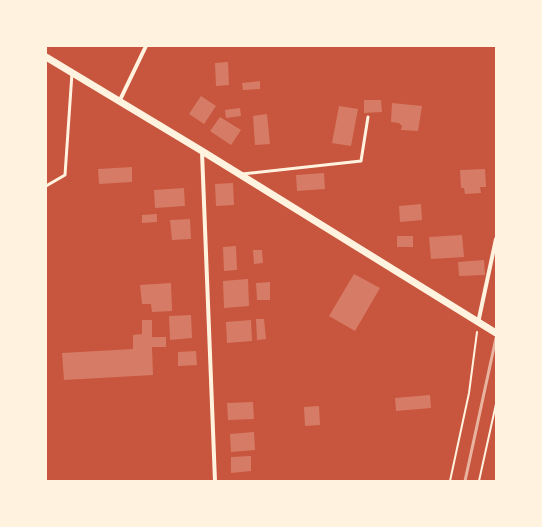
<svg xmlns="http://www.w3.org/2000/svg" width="542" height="527" viewBox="0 0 542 527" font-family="Overpass,sans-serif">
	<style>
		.building { fill: #d67c66 }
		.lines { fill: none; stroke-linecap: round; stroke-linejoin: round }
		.path { stroke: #fff3e0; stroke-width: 2 }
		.service { stroke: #fff3e0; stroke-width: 3 }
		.minor { stroke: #fff3e0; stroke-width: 4 }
		.tertiary { stroke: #fff3e0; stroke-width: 7 }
		.rail { stroke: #e9b49f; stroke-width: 3 }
	</style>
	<rect width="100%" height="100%" fill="#c8553d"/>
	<path class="building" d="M 228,62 L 229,85 L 216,86 L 215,63 Z
		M 260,81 L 260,89 L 243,90 L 242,83 Z
		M 201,96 L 216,106 L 204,124 L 189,114 Z
		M 364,100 L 381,100 L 382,112 L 364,113 Z
		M 392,103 L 422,106 L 418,131 L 401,130 L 402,126 L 399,123 L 391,122 Z
		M 339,106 L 358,109 L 351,146 L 332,143 Z
		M 240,108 L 241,116 L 226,118 L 225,110 Z
		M 267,114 L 270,144 L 255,145 L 253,116 Z
		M 220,117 L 241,130 L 231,145 L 210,131 Z
		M 132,167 L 132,182 L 99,184 L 98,169 Z
		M 485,169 L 486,187 L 480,187 L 481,193 L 465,194 L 464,188 L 461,188 L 460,170 Z
		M 324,173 L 325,189 L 297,191 L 296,175 Z
		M 233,183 L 234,205 L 216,206 L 215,184 Z
		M 184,188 L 185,206 L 155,208 L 154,190 Z
		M 421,204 L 422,220 L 400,222 L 399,206 Z
		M 157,214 L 157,222 L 142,223 L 142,215 Z
		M 190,219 L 191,239 L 172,240 L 170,220 Z
		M 462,235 L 464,257 L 431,259 L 429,237 Z
		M 397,236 L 413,236 L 413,247 L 397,247 Z
		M 236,246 L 237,270 L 224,271 L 223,247 Z
		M 253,250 L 262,250 L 263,263 L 254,264 Z
		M 484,260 L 485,275 L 459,276 L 458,262 Z
		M 354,274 L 380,288 L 355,331 L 329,316 Z
		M 248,279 L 249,306 L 224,308 L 223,281 Z
		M 270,282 L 270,300 L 257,300 L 256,283 Z
		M 171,283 L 172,311 L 152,312 L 151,304 L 142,304 L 140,285 Z
		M 191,315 L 192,338 L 170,340 L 169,316 Z
		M 256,319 L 264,319 L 266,339 L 257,340 Z
		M 142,320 L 152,320 L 152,337 L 166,337 L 166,347 L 152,347 L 153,375 L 64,380 L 62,353 L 133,349 L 133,335 L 142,334 Z
		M 251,320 L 252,341 L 227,343 L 226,322 Z
		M 196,351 L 197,365 L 178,366 L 178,352 Z
		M 430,395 L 431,408 L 396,411 L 395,398 Z
		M 253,402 L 254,419 L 228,420 L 227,403 Z
		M 319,406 L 320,425 L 305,426 L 304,407 Z
		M 254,432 L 255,450 L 231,452 L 230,434 Z
		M 251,456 L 251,471 L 231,473 L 231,457 Z"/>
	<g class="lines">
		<path class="path" d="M 450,481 L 469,393 L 477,332
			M 479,481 L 496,404"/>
		<path class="service" d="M 242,174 L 361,161 L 368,117
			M 46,186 L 65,175 L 72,73"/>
		<path class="minor" d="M 119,102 L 146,46
			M 202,152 L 215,481
			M 478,323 L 496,239"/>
		<path class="tertiary" d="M 46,57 L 202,151 L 496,333"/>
		<path class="rail" d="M 465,481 L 496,338"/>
	</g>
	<rect width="542" height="527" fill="none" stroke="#fff3e0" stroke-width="94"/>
</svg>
